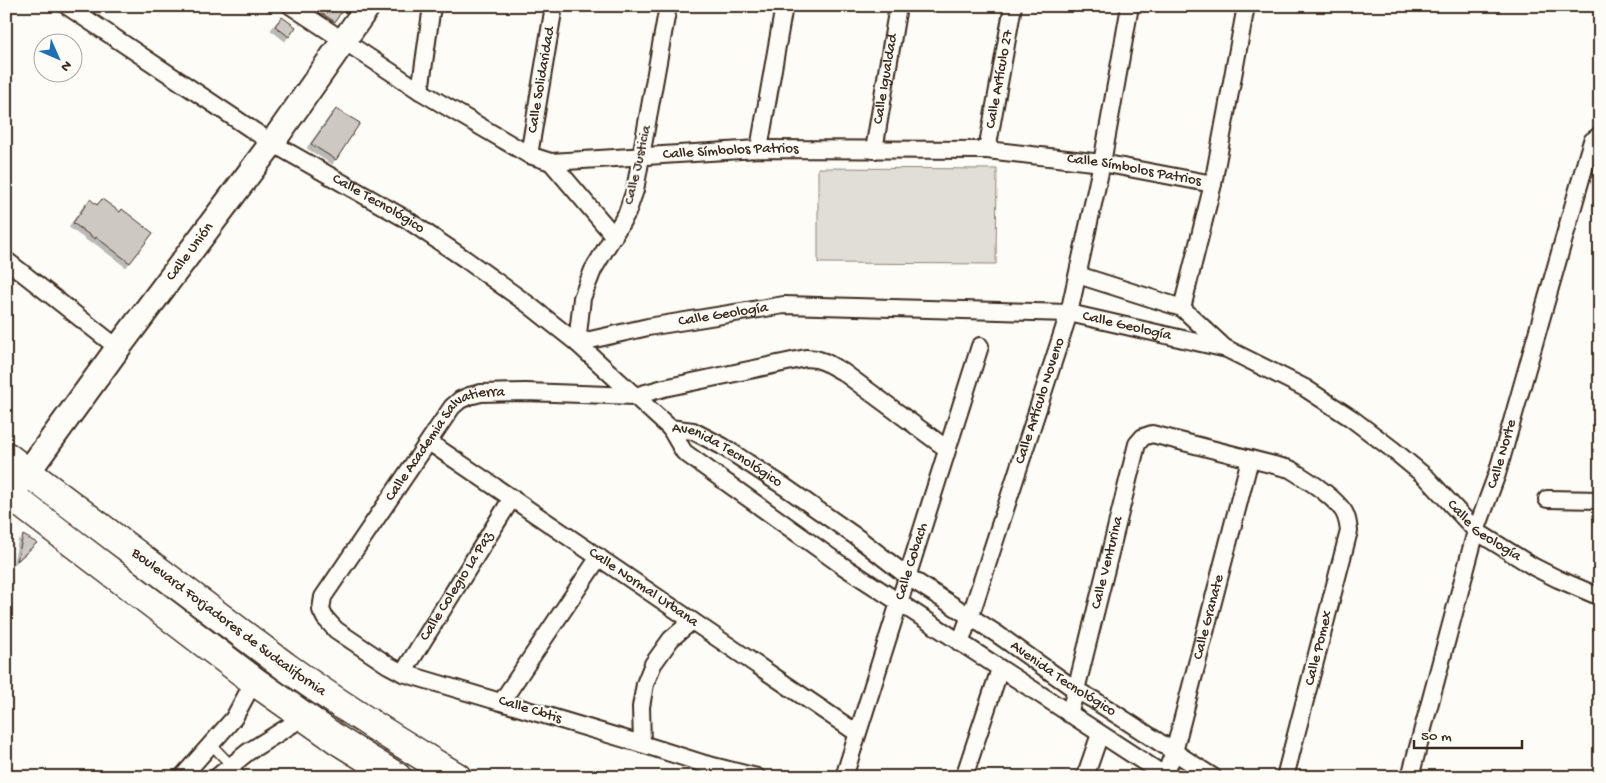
<svg xmlns="http://www.w3.org/2000/svg" width="1606" height="783" viewBox="0 0 1606 783" font-family="'Gochi Hand',sans-serif">
	<style>
		.green { fill: #e1ded7; stroke: #8e847a }
		.building { fill: #cdc8c2; stroke: #3b2a1e; filter: url(#shadow) }
		.lines { fill: none; stroke-linecap: round; stroke-linejoin: round }
		.lane-casing { stroke: #3b2a1e; stroke-width: 12 }
		.street-casing { stroke: #3b2a1e; stroke-width: 20 }
		.secondary-casing { stroke: #3b2a1e; stroke-width: 28 }
		.highway-casing { stroke: #3b2a1e; stroke-width: 31 }
		.lane { stroke: #fdfcf7; stroke-width: 9 }
		.street { stroke: #fdfcf7; stroke-width: 16 }
		.secondary { stroke: #fdfcf7; stroke-width: 24 }
		.highway { stroke: #fdfcf7; stroke-width: 28 }
		.labels { text-anchor: middle; dominant-baseline: central; stroke-width: 4.5; stroke-linejoin: round; paint-order: stroke }
		.street-label { font-size: 15px; fill: #3b2a1e; stroke: #fdfcf7 }
	</style>
	<defs>
		<filter id="shadow"><feDropShadow dx="-4" dy="4" stdDeviation="0" flood-color="#0004"/></filter>
	</defs>
	<rect width="100%" height="100%" fill="#fdfcf7"/>
	<filter id="ink" filterUnits="userSpaceOnUse"><feTurbulence type="fractalNoise" baseFrequency=".02" numOctaves="2"/><feDisplacementMap in="SourceGraphic" scale="10" xChannelSelector="R" yChannelSelector="G"/><feConvolveMatrix kernelMatrix="1 2 1 2 8 2 1 2 1" color-interpolation-filters="sRGB"/></filter>
	<g filter="url(#ink)">
		<path class="green" d="M 818,168 L 997,169 L 996,264 L 818,263 Z"/>
		<path class="building" d="M 311,6 L 345,6 L 335,22 Z
			M 282,17 L 296,27 L 289,37 L 275,26 Z
			M 336,109 L 360,123 L 336,160 L 311,144 Z
			M 90,199 L 97,205 L 102,199 L 120,212 L 122,209 L 153,233 L 130,263 L 96,237 L 95,239 L 73,223 Z
			M 23,535 L 37,543 L 17,561 Z"/>
		<g class="lines">
			<defs>
				<path id="lane" d="M 211,744 L 242,777"/>
				<g id="street">
					<path id="s1" d="M 67,6 L 272,143 L 406,219 L 465,259 L 529,305 L 577,343 L 670,428"/>
					<path id="s2" d="M 291,6 L 420,91 L 529,155 L 551,162 L 759,149 L 987,150 L 1102,163 L 1213,184"/>
					<path id="s3" d="M 668,6 L 635,190 L 627,213 L 593,270 L 582,298 L 577,343 L 648,327 L 784,305 L 1069,313 L 1227,349 L 1305,388 L 1351,418 L 1392,449 L 1427,478 L 1476,531 L 1534,567 L 1558,579 L 1600,597"/>
					<path d="M 420,91 L 432,6"/>
					<path d="M 759,149 L 784,6"/>
					<path id="s4" d="M 874,150 L 898,6"/>
					<path id="s5" d="M 987,150 L 1013,6"/>
					<path id="s6" d="M 529,155 L 554,6"/>
					<path d="M 551,162 L 614,236"/>
					<path d="M 6,260 L 118,348"/>
					<path d="M 1078,275 L 1182,308 L 1225,348"/>
					<path d="M 1182,308 L 1213,184 L 1246,6"/>
					<path id="s7" d="M 429,442 L 857,733"/>
					<path d="M 1547,499 L 1600,500"/>
					<path id="s8" d="M 960,643 L 975,602 L 1069,313 L 1102,163 L 1130,6"/>
					<path id="s9" d="M 403,673 L 512,498"/>
					<path d="M 502,701 L 599,557"/>
					<path id="s10" d="M 1069,714 L 1076,690 L 1137,444 L 1143,437 L 1152,434 L 1290,469 C 1306,479 1329,493 1341,508 C 1347,514 1348,523 1349,531 L 1285,777"/>
					<path d="M 642,744 L 641,707 L 645,684 L 653,664 L 671,639 L 692,621"/>
					<path id="s11" d="M 1165,775 L 1174,752 L 1250,459"/>
					<path d="M 182,777 L 234,718 L 254,681"/>
					<path d="M 217,777 L 248,752 L 304,717"/>
					<path id="s12" d="M 757,777 L 705,764 L 642,744 L 403,673 L 388,665 L 336,630 L 325,618 L 321,610 L 323,597 L 452,407 L 460,400 L 469,396 L 481,393 L 526,392 L 635,396 L 664,388 L 806,358 L 816,359 L 825,362 L 843,372 L 947,449"/>
					<path id="s13" d="M 844,777 L 980,346"/>
					<path d="M 964,777 L 1000,669"/>
					<path d="M 1085,777 L 1100,734"/>
					<path id="s14" d="M 1167,777 L 840,564 L 684,452 L 670,428 L 693,431 L 722,446 L 785,487 L 858,538 L 907,576 L 997,634 L 1076,690 L 1094,700 L 1213,777"/>
					<path id="s15" d="M 1410,777 L 1476,531 L 1497,474 L 1588,154 L 1592,141 L 1600,135"/>
				</g>
				<g id="secondary">
					<path id="s16" d="M 17,487 L 118,348 L 272,143 L 368,6"/>
				</g>
				<g id="highway">
					<path id="s17" d="M 6,456 L 285,666 C 341,706 399,742 457,777"/>
					<path d="M 6,492 L 254,681 L 339,741 L 397,777"/>
				</g>
			</defs>
			<use href="#lane" class="lane-casing"/>
			<use href="#street" class="street-casing"/>
			<use href="#secondary" class="secondary-casing"/>
			<use href="#highway" class="highway-casing"/>
			<use href="#lane" class="lane"/>
			<use href="#street" class="street"/>
			<use href="#secondary" class="secondary"/>
			<use href="#highway" class="highway"/>
		</g>
	</g>
	<g class="labels">
		<g class="street-label">
			<text stroke="none"><textPath href="#s4" startOffset="72">Calle Igualdad</textPath></text>
			<text stroke="none"><textPath href="#s5" startOffset="72">Calle Artículo 27</textPath></text>
			<text stroke="none"><textPath href="#s6" startOffset="76">Calle Solidaridad</textPath></text>
			<text stroke="none"><textPath href="#s2" startOffset="484">Calle Símbolos Patrios</textPath></text>
			<text transform="translate(638 165) rotate(-77)">Calle Justicia</text>
			<text stroke="none"><textPath href="#s2" startOffset="889">Calle Símbolos Patrios</textPath></text>
			<text stroke="none"><textPath href="#s1" startOffset="369">Calle Tecnológico</textPath></text>
			<text stroke="none"><textPath href="#s16" startOffset="292">Calle Unión</textPath></text>
			<text stroke="none"><textPath href="#s3" startOffset="502">Calle Geología</textPath></text>
			<text stroke="none"><textPath href="#s3" startOffset="908">Calle Geología</textPath></text>
			<text stroke="none"><textPath href="#s8" startOffset="255">Calle Artículo Noveno</textPath></text>
			<text stroke="none"><textPath href="#s12" startOffset="689">Calle Academia Salvatierra</textPath></text>
			<text stroke="none"><textPath href="#s15" startOffset="336">Calle Norte</textPath></text>
			<text stroke="none"><textPath href="#s14" startOffset="674">Avenida Tecnológico</textPath></text>
			<text stroke="none"><textPath href="#s3" startOffset="1328">Calle Geología</textPath></text>
			<text stroke="none"><textPath href="#s13" startOffset="226">Calle Cobach</textPath></text>
			<text stroke="none"><textPath href="#s10" startOffset="156">Calle Venturina</textPath></text>
			<text stroke="none"><textPath href="#s9" startOffset="102">Calle Colegio La Paz</textPath></text>
			<text stroke="none"><textPath href="#s7" startOffset="259">Calle Normal Urbana</textPath></text>
			<text stroke="none"><textPath href="#s11" startOffset="164">Calle Granate</textPath></text>
			<text stroke="none"><textPath href="#s17" startOffset="278">Boulevard Forjadores de Sudcalifornia</textPath></text>
			<text transform="translate(1319 648) rotate(-76)">Calle Pomex</text>
			<text stroke="none"><textPath href="#s14" startOffset="1079">Avenida Tecnológico</textPath></text>
			<text transform="translate(530 710) rotate(17)">Calle Cbtis</text>
		</g>
	</g>
	<rect width="1606" height="783" fill="none" stroke="#fdfcf7" stroke-width="25"/>
	<rect x="12" y="12" width="1581" height="758" fill="none" stroke="#3b2a1e" stroke-width="2" filter="url(#ink)"/>
	<g transform="translate(58 58) rotate(135)"><circle r="24" fill="#fdfcf7" stroke="#afa8a0"/>
	<path d="M0-4L9 19L0 12L-9 19Z" fill="#1f6fb2"/>
	<text y="-8" font-size="14" font-weight="bold" text-anchor="middle" fill="#3b2a1e">N</text>
	</g>
	<path d="M1414 740v8h108v-8" fill="none" stroke="#3b2a1e" stroke-width="2.5"/>
	<text x="1421" y="740" font-size="15" fill="#3b2a1e" stroke="#fdfcf7" stroke-width="4" paint-order="stroke">50 m</text>
</svg>
